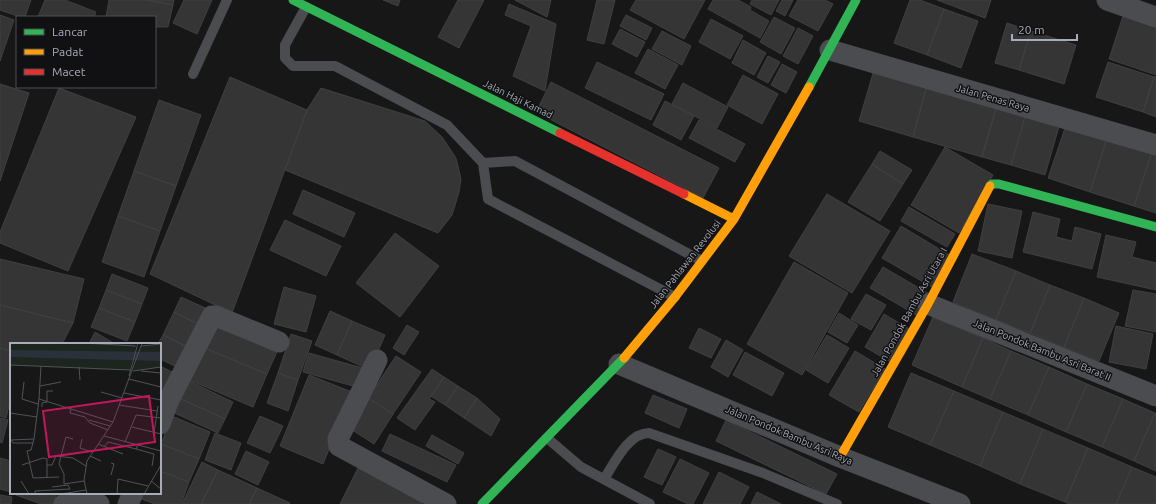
<svg xmlns="http://www.w3.org/2000/svg" width="1156" height="504" viewBox="0 0 1156 504" font-family="Ubuntu,sans-serif">
	<style>
		.building { fill: #353536; stroke: #3f4043 }
		.lines { fill: none; stroke-linecap: round; stroke-linejoin: round }
		.lane { stroke: #4b4c50; stroke-width: 10 }
		.street { stroke: #4b4c50; stroke-width: 21 }
		.fast { stroke: #30b455; stroke-width: 9 }
		.slow { stroke: #ff9f0a; stroke-width: 9 }
		.jam { stroke: #e5322d; stroke-width: 9 }
		.labels { text-anchor: middle; dominant-baseline: central; stroke-width: 3; stroke-linejoin: round; paint-order: stroke }
		.street-label { font-size: 10px; fill: #a8acb9; stroke: #111113 }
		.inset-road { fill: none; stroke: #515358; stroke-width: 1 }
		.view { fill: #c2185b; fill-opacity: 0.15; stroke: #c2185b; stroke-width: 2 }
		.inset-edge { fill: none; stroke: #a8acb9; stroke-width: 2 }
	</style>
	<rect width="100%" height="100%" fill="#171717"/>
	<path class="building" d="M 0,0 L 31,0 L 25,17 L 20,17 L 0,10 Z
		M 45,0 L 65,0 L 96,12 L 94,17 L 38,17 Z
		M 109,0 L 146,0 L 173,5 L 168,27 L 155,27 L 155,17 L 106,17 Z
		M 146,0 L 174,0 L 173,5 Z
		M 184,0 L 212,0 L 197,34 L 173,23 Z
		M 383,0 L 400,0 L 398,6 Z
		M 458,0 L 484,0 L 459,48 L 438,37 Z
		M 515,0 L 551,0 L 547,17 Z
		M 597,0 L 615,0 L 604,44 L 587,40 Z
		M 636,0 L 705,0 L 684,39 L 630,10 Z
		M 713,0 L 738,0 L 751,7 L 750,10 L 769,21 L 760,38 L 708,9 Z
		M 752,0 L 779,0 L 771,15 L 750,4 Z
		M 782,0 L 793,0 L 785,16 L 776,11 Z
		M 798,0 L 825,0 L 833,4 L 818,31 L 789,16 Z
		M 910,0 L 920,0 L 944,9 L 927,55 L 894,43 Z
		M 937,0 L 991,0 L 985,18 Z
		M 509,4 L 556,24 L 545,91 L 513,76 L 531,26 L 505,15 Z
		M 944,9 L 978,21 L 961,68 L 927,55 Z
		M 1125,10 L 1156,20 L 1156,75 L 1109,59 Z
		M 0,15 L 14,20 L 0,61 Z
		M 626,15 L 652,28 L 646,40 L 620,26 Z
		M 774,17 L 795,28 L 781,54 L 760,42 Z
		M 711,19 L 743,36 L 730,59 L 699,42 Z
		M 1007,23 L 1031,31 L 1019,70 L 995,63 Z
		M 798,28 L 813,36 L 798,64 L 783,56 Z
		M 620,29 L 645,42 L 637,57 L 612,44 Z
		M 662,31 L 691,46 L 682,65 L 652,49 Z
		M 1031,31 L 1076,45 L 1064,84 L 1019,70 Z
		M 743,40 L 766,53 L 754,75 L 732,63 Z
		M 648,49 L 678,65 L 665,89 L 635,73 Z
		M 768,56 L 780,62 L 768,83 L 757,77 Z
		M 597,62 L 664,94 L 651,120 L 585,88 Z
		M 1108,62 L 1154,77 L 1143,112 L 1096,97 Z
		M 782,64 L 797,72 L 786,93 L 771,85 Z
		M 874,70 L 927,85 L 913,137 L 859,121 Z
		M 743,75 L 778,94 L 762,124 L 727,105 Z
		M 230,77 L 307,110 L 232,313 L 150,274 Z
		M 1154,77 L 1156,77 L 1156,117 L 1143,112 Z
		M 551,82 L 719,168 L 703,198 L 536,112 Z
		M 683,83 L 728,107 L 717,128 L 672,104 Z
		M 0,84 L 29,93 L 0,181 Z
		M 927,85 L 997,105 L 982,157 L 913,137 Z
		M 59,88 L 136,117 L 68,271 L 0,243 L 0,232 Z
		M 321,88 L 425,121 L 442,137 L 456,158 L 461,179 L 459,192 L 452,215 L 438,233 L 285,170 L 307,110 Z
		M 159,100 L 201,115 L 176,186 L 134,171 Z
		M 665,101 L 694,116 L 681,140 L 653,125 Z
		M 997,105 L 1026,114 L 1011,165 L 982,157 Z
		M 1026,114 L 1060,123 L 1045,175 L 1011,165 Z
		M 699,120 L 745,144 L 735,162 L 689,138 Z
		M 1066,125 L 1107,138 L 1090,192 L 1048,178 Z
		M 1107,138 L 1152,152 L 1134,206 L 1090,192 Z
		M 945,147 L 993,175 L 959,233 L 911,205 Z
		M 880,151 L 912,170 L 903,184 L 872,164 Z
		M 1152,152 L 1156,154 L 1156,213 L 1134,206 Z
		M 872,164 L 903,184 L 880,221 L 848,202 Z
		M 134,171 L 176,186 L 160,231 L 118,216 Z
		M 303,190 L 355,213 L 344,237 L 293,214 Z
		M 827,194 L 890,231 L 852,293 L 789,256 Z
		M 988,204 L 1022,211 L 1012,258 L 978,251 Z
		M 909,207 L 955,234 L 947,247 L 901,221 Z
		M 1033,212 L 1060,219 L 1056,237 L 1072,241 L 1075,227 L 1101,234 L 1092,269 L 1023,252 Z
		M 118,216 L 160,231 L 144,277 L 102,262 Z
		M 285,220 L 341,246 L 326,276 L 270,250 Z
		M 901,226 L 951,256 L 932,287 L 882,258 Z
		M 395,233 L 439,266 L 400,317 L 356,283 Z
		M 1106,235 L 1136,242 L 1132,257 L 1156,263 L 1156,290 L 1097,277 Z
		M 972,254 L 1016,271 L 996,320 L 953,302 Z
		M 0,259 L 84,279 L 73,323 L 0,305 Z
		M 794,262 L 848,293 L 802,375 L 747,344 Z
		M 883,267 L 931,295 L 918,316 L 870,288 Z
		M 1016,271 L 1050,285 L 1030,333 L 996,320 Z
		M 112,274 L 148,288 L 142,304 L 106,290 Z
		M 1050,285 L 1084,298 L 1064,347 L 1030,333 Z
		M 284,287 L 316,296 L 306,332 L 274,324 Z
		M 106,290 L 142,304 L 135,322 L 99,308 Z
		M 1133,290 L 1156,294 L 1156,332 L 1125,326 Z
		M 866,294 L 886,305 L 871,330 L 851,319 Z
		M 181,297 L 212,311 L 204,327 L 174,312 Z
		M 1084,298 L 1119,313 L 1099,361 L 1064,347 Z
		M 0,305 L 73,323 L 62,344 L 11,344 L 11,351 L 0,348 Z
		M 99,308 L 135,322 L 127,341 L 91,327 Z
		M 330,311 L 352,321 L 337,355 L 315,345 Z
		M 174,312 L 204,327 L 193,350 L 163,335 Z
		M 839,313 L 858,325 L 847,343 L 828,332 Z
		M 884,314 L 911,330 L 892,363 L 865,347 Z
		M 213,317 L 280,345 L 267,374 L 200,346 Z
		M 933,317 L 983,338 L 962,387 L 912,365 Z
		M 352,321 L 385,335 L 370,370 L 337,355 Z
		M 407,325 L 419,332 L 404,355 L 393,348 Z
		M 1116,326 L 1153,334 L 1146,369 L 1109,362 Z
		M 699,328 L 721,339 L 711,358 L 689,348 Z
		M 95,332 L 115,344 L 89,344 Z
		M 291,334 L 312,341 L 298,380 L 278,373 Z
		M 163,335 L 193,350 L 183,370 L 160,359 L 160,344 L 158,344 Z
		M 827,335 L 849,348 L 828,383 L 806,370 Z
		M 983,338 L 1011,351 L 990,399 L 962,387 Z
		M 726,340 L 743,350 L 728,377 L 711,367 Z
		M 200,346 L 267,374 L 253,407 L 187,379 Z
		M 0,348 L 11,351 L 11,398 L 6,418 L 0,416 Z
		M 855,351 L 885,369 L 859,412 L 829,395 Z
		M 1011,351 L 1049,367 L 1028,415 L 990,399 Z
		M 745,352 L 784,373 L 772,396 L 733,375 Z
		M 309,353 L 366,369 L 360,388 L 303,372 Z
		M 396,356 L 421,372 L 393,414 L 368,398 Z
		M 160,366 L 172,372 L 160,395 Z
		M 1049,367 L 1087,384 L 1066,432 L 1028,415 Z
		M 432,369 L 444,377 L 429,399 L 435,402 L 415,430 L 397,418 Z
		M 278,373 L 298,380 L 288,411 L 267,403 Z
		M 911,373 L 954,391 L 930,445 L 888,427 Z
		M 309,375 L 352,392 L 323,464 L 280,446 Z
		M 444,377 L 458,386 L 445,405 L 431,396 Z
		M 185,379 L 233,402 L 225,419 L 177,397 Z
		M 1087,384 L 1123,399 L 1102,447 L 1066,432 Z
		M 458,386 L 477,398 L 464,418 L 445,405 Z
		M 954,391 L 1003,412 L 980,466 L 930,445 Z
		M 653,395 L 687,409 L 679,428 L 645,413 Z
		M 177,397 L 225,419 L 218,433 L 170,411 Z
		M 368,398 L 393,414 L 374,444 L 349,428 Z
		M 477,398 L 500,419 L 491,436 L 464,418 Z
		M 1123,399 L 1155,413 L 1134,461 L 1102,447 Z
		M 1003,412 L 1043,429 L 1020,484 L 980,466 Z
		M 1155,413 L 1156,413 L 1156,471 L 1134,461 Z
		M 172,416 L 210,432 L 199,459 L 161,444 Z
		M 260,416 L 283,426 L 270,453 L 247,443 Z
		M 0,418 L 8,420 L 2,443 L 0,442 Z
		M 726,420 L 837,474 L 826,494 L 716,441 Z
		M 1043,429 L 1088,448 L 1065,502 L 1020,484 Z
		M 215,433 L 241,443 L 231,470 L 205,460 Z
		M 390,434 L 456,465 L 447,482 L 382,451 Z
		M 432,435 L 464,453 L 458,464 L 426,446 Z
		M 161,444 L 199,459 L 189,482 L 160,471 Z
		M 1088,448 L 1132,467 L 1116,504 L 1069,504 L 1065,502 Z
		M 658,449 L 676,457 L 662,485 L 644,477 Z
		M 246,451 L 269,462 L 258,485 L 235,474 Z
		M 0,458 L 11,461 L 11,492 L 0,489 Z
		M 680,459 L 709,473 L 693,504 L 688,504 L 663,492 Z
		M 202,462 L 218,470 L 201,504 L 182,504 Z
		M 359,466 L 424,499 L 421,504 L 340,504 Z
		M 1132,467 L 1156,477 L 1156,504 L 1116,504 Z
		M 218,470 L 257,488 L 249,504 L 201,504 Z
		M 160,471 L 189,482 L 181,504 L 155,504 L 139,498 L 141,493 L 160,493 Z
		M 719,472 L 749,487 L 740,504 L 703,504 Z
		M 257,488 L 290,503 L 289,504 L 249,504 Z
		M 757,492 L 781,504 L 751,504 Z
		M 17,493 L 57,493 L 53,504 L 41,504 L 16,495 Z
		M 0,495 L 12,497 L 11,504 L 0,504 Z"/>
	<g class="lines">
		<path class="lane" d="M 306,7 L 285,45 L 285,58 L 293,66 L 335,66 L 447,125 L 483,163 L 488,199 L 675,297
			M 193,74 L 227,0
			M 483,163 L 515,161 L 702,261
			M 547,438 L 581,467 L 650,504
			M 604,479 C 614,464 628,433 649,433 L 763,473 L 837,504"/>
		<path class="street" d="M 1107,0 L 1156,17
			M 830,50 L 1156,145
			M 928,304 L 1156,396
			M 377,360 L 338,439 L 339,446 L 446,504
			M 619,364 L 840,457 L 960,504
			M 160,424 L 168,402 L 212,316 L 216,316 L 279,342
			M 64,504 L 78,500 L 99,504
			M 128,504 L 133,493"/>
		<path class="fast" d="M 293,0 L 560,133
			M 809,87 L 856,0
			M 990,186 L 992,184 L 999,184 L 1156,227
			M 482,504 L 624,358"/>
		<path class="slow" d="M 684,194 L 734,219
			M 624,358 L 675,297 L 734,219 L 809,87
			M 840,457 L 928,304 L 990,186"/>
		<path class="jam" d="M 560,133 L 684,194"/>
	</g>
	<g class="labels">
		<g class="street-label">
			<text transform="translate(993 98) rotate(16)">Jalan Penas Raya</text>
			<text transform="translate(518 99) rotate(26)">Jalan Haji Kamad</text>
			<text transform="translate(685 264) rotate(-52)">Jalan Pahlawan Revolusi</text>
			<text transform="translate(909 312) rotate(-61)">Jalan Pondok Bambu Asri Utara I</text>
			<text transform="translate(1042 350) rotate(22)">Jalan Pondok Bambu Asri Barat II</text>
			<text transform="translate(789 435) rotate(23)">Jalan Pondok Bambu Asri Raya</text>
		</g>
	</g>
	<g transform="translate(10 343)">
		<rect width="151" height="151" fill="#171717"/>
		<path d="M 0,0 L 124,0 L 126,3 L 120,27 L 0,22 ZM 151,1 L 151,24 L 123,28 L 131,3 Z" fill="#1d251f"/>
		<path d="M 0,7 L 151,9 L 151,18 L 0,14 Z" fill="#2a313a"/>
		<path class="inset-road" d="M 73,0 L 126,3M 131,3 L 151,1M 0,22 L 120,27M 69,24 L 70,37M 123,28 L 151,24M 131,28 L 151,30M 119,33 L 128,0M 119,36 L 151,44M 14,39 L 12,56 L 28,61M 30,43 L 51,39M 91,49 L 112,55M 114,50 L 151,57M 29,56 L 31,23M 109,62 L 147,68M 32,64 L 32,60 L 37,59 L 37,48 L 43,48M 61,65 L 60,70 L 75,74 L 80,80 L 98,87M 0,70 L 27,74M 79,77 L 100,83M 122,84 L 151,91M 144,90 L 148,63M 94,93 L 151,108M 63,96 L 56,94 L 51,113 L 49,121 L 54,131 L 54,141 L 74,138M 72,96 L 70,105 L 82,109M 1,97 L 3,100 L 23,100M 1,97 L 24,96M 115,99 L 126,72 L 151,75M 88,101 L 113,111M 94,104 L 98,99 L 126,106 L 128,102M 126,106 L 144,111 L 142,123M 80,113 L 91,118M 101,120 L 104,121 L 101,132M 12,122 L 33,115 L 37,116 L 37,122M 37,134 L 37,122 L 42,122 L 46,113 L 63,115 L 76,123M 49,134 L 23,135 L 17,108 L 21,107 L 24,96 L 29,56 L 103,79M 11,138 L 19,151M 141,138 L 151,146M 25,151 L 25,148 L 60,146 L 58,142 L 42,144M 51,151 L 76,147M 77,151 L 74,137 L 77,118 L 103,79 L 132,0M 107,151 L 108,136 L 138,143M 134,151 L 151,122"/>
		<path class="view" d="M 139,53 L 145,99 L 39,114 L 33,68 Z"/>
		<rect width="151" height="151" class="inset-edge"/>
	</g>
	<rect x="16" y="16" width="140" height="72" fill="#111113" stroke="#4d4f55"/>
	<rect x="24" y="29" width="20" height="6" fill="#30b455" stroke="#4d4f55"/>
	<text x="52" y="36" font-size="12" fill="#a8acb9">Lancar</text>
	<rect x="24" y="49" width="20" height="6" fill="#ff9f0a" stroke="#4d4f55"/>
	<text x="52" y="56" font-size="12" fill="#a8acb9">Padat</text>
	<rect x="24" y="69" width="20" height="6" fill="#e5322d" stroke="#4d4f55"/>
	<text x="52" y="76" font-size="12" fill="#a8acb9">Macet</text>
	<path d="M1012 34v6h65v-6" fill="none" stroke="#a8acb9" stroke-width="2"/>
	<text x="1018" y="34" font-size="12" fill="#a8acb9" stroke="#111113" stroke-width="3" paint-order="stroke">20 m</text>
</svg>
